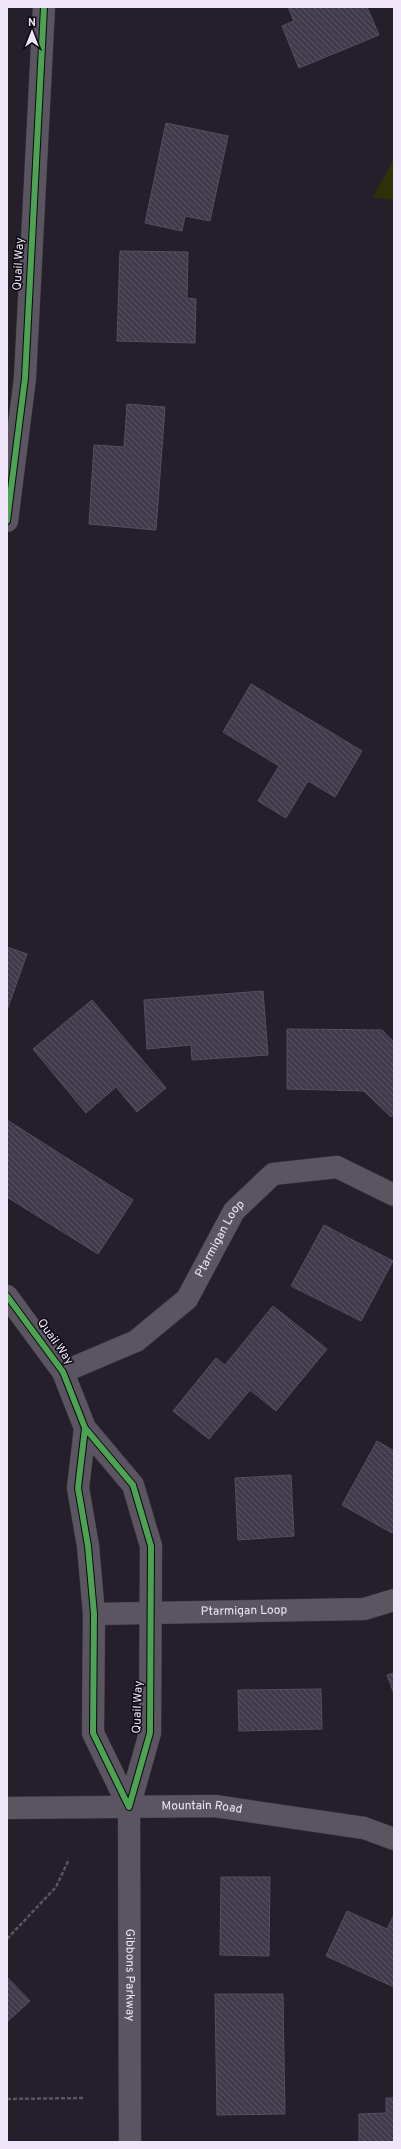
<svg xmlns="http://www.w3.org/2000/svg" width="401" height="2149" viewBox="0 0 401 2149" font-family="Overpass,sans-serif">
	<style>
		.green { fill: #2e3307 }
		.building { fill: url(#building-back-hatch); stroke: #544f5c }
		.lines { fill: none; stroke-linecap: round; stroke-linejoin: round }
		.minor-casing { stroke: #3f3a45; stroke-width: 23 }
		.path { stroke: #5a555f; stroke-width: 2.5; stroke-dasharray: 4 2; stroke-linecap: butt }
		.minor { stroke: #5a5560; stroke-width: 22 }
		.cycleway-casing { stroke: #0c0711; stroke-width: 8 }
		.cycleway { stroke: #4ca352; stroke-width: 6 }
		.labels { text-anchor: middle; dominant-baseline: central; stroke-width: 3; stroke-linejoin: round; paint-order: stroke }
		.street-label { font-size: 12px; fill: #efe7f9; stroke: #0c0711 }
	</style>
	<defs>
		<pattern id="building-back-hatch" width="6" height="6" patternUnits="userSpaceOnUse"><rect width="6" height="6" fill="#403b4b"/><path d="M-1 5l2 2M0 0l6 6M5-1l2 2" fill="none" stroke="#5c5766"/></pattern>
	</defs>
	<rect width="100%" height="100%" fill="#251f2c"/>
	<path class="green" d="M 394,159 L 394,200 L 373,197 Z"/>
	<path class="building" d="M 288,7 L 367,7 L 379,35 L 299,68 L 282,26 L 294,21 Z
		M 166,123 L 228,136 L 210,221 L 185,216 L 182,231 L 145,223 Z
		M 120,251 L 188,252 L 187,298 L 196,299 L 195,343 L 117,341 Z
		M 127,404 L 165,407 L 156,530 L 89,524 L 94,445 L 124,447 Z
		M 251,684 L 362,751 L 335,797 L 308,781 L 286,818 L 258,801 L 279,766 L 223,732 Z
		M 7,947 L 27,954 L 7,1010 Z
		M 263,991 L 268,1055 L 192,1060 L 191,1045 L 147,1049 L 144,1000 Z
		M 92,1000 L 166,1088 L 137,1112 L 116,1087 L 86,1113 L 33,1049 Z
		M 287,1029 L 382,1030 L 394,1042 L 394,1114 L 391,1117 L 364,1091 L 287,1089 Z
		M 7,1120 L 133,1200 L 98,1254 L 7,1197 Z
		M 324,1225 L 393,1261 L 361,1321 L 291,1286 Z
		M 273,1306 L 327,1349 L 276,1411 L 250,1390 L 209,1439 L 173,1411 L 216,1358 L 225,1365 Z
		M 377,1441 L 394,1451 L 394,1529 L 392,1533 L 342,1505 Z
		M 291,1475 L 294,1536 L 238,1540 L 235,1478 Z
		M 394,1673 L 394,1694 L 387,1675 Z
		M 321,1689 L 322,1729 L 239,1731 L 238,1690 Z
		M 221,1877 L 270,1877 L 269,1956 L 220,1955 Z
		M 347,1911 L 387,1929 L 394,1915 L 394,1987 L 326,1956 Z
		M 7,1977 L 30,2001 L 7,2022 Z
		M 215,1994 L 283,1994 L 285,2114 L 217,2115 Z
		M 386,2098 L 394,2098 L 394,2142 L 359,2142 L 359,2114 L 386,2113 Z"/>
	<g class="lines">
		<defs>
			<g id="minor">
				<path d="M 7,521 L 25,378 L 44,7"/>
				<path d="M 7,1296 L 63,1372 L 85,1428 L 133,1485 L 151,1546 L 150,1733 L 129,1807 L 93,1733 L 94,1614 L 88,1546 L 78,1488 L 85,1428"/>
				<path id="s1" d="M 63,1372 L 136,1341 L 187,1299 L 234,1211 L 273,1174 L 337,1167 L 394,1195"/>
				<path id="s2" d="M 94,1614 L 364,1609 L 394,1600"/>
				<path id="s3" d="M 129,1807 L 130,2142"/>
				<path id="s4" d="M 7,1808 L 215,1806 L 364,1828 L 394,1839"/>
			</g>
		</defs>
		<use href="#minor" class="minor-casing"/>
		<path class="path" d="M 7,1939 L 56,1887 L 69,1859
			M 7,2099 L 85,2098"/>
		<use href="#minor" class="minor"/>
		<defs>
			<path id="cycleway" d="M 7,521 L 25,378 L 44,7
				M 7,1296 L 63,1372 L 85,1428 L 133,1485 L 151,1546 L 150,1733 L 129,1807 L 93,1733 L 94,1614 L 88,1546 L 78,1488 L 85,1428"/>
		</defs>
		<use href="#cycleway" class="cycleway-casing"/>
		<use href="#cycleway" class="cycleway"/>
	</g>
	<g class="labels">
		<g class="street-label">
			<text transform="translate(19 264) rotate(-87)">Quail Way</text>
			<text stroke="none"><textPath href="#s1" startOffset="214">Ptarmigan Loop</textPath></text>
			<text transform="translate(55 1342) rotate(55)">Quail Way</text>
			<text stroke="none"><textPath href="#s2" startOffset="150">Ptarmigan Loop</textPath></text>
			<text transform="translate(138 1707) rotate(-88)">Quail Way</text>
			<text stroke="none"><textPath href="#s4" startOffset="195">Mountain Road</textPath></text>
			<text stroke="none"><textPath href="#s3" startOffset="168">Gibbons Parkway</textPath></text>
		</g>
	</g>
	<rect width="401" height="2149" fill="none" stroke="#efe7f9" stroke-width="16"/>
	<g transform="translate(32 32)" stroke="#0c0711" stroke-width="3" paint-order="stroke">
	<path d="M0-3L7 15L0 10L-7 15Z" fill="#efe7f9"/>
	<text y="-6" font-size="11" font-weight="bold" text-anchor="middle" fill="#efe7f9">N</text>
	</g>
</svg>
